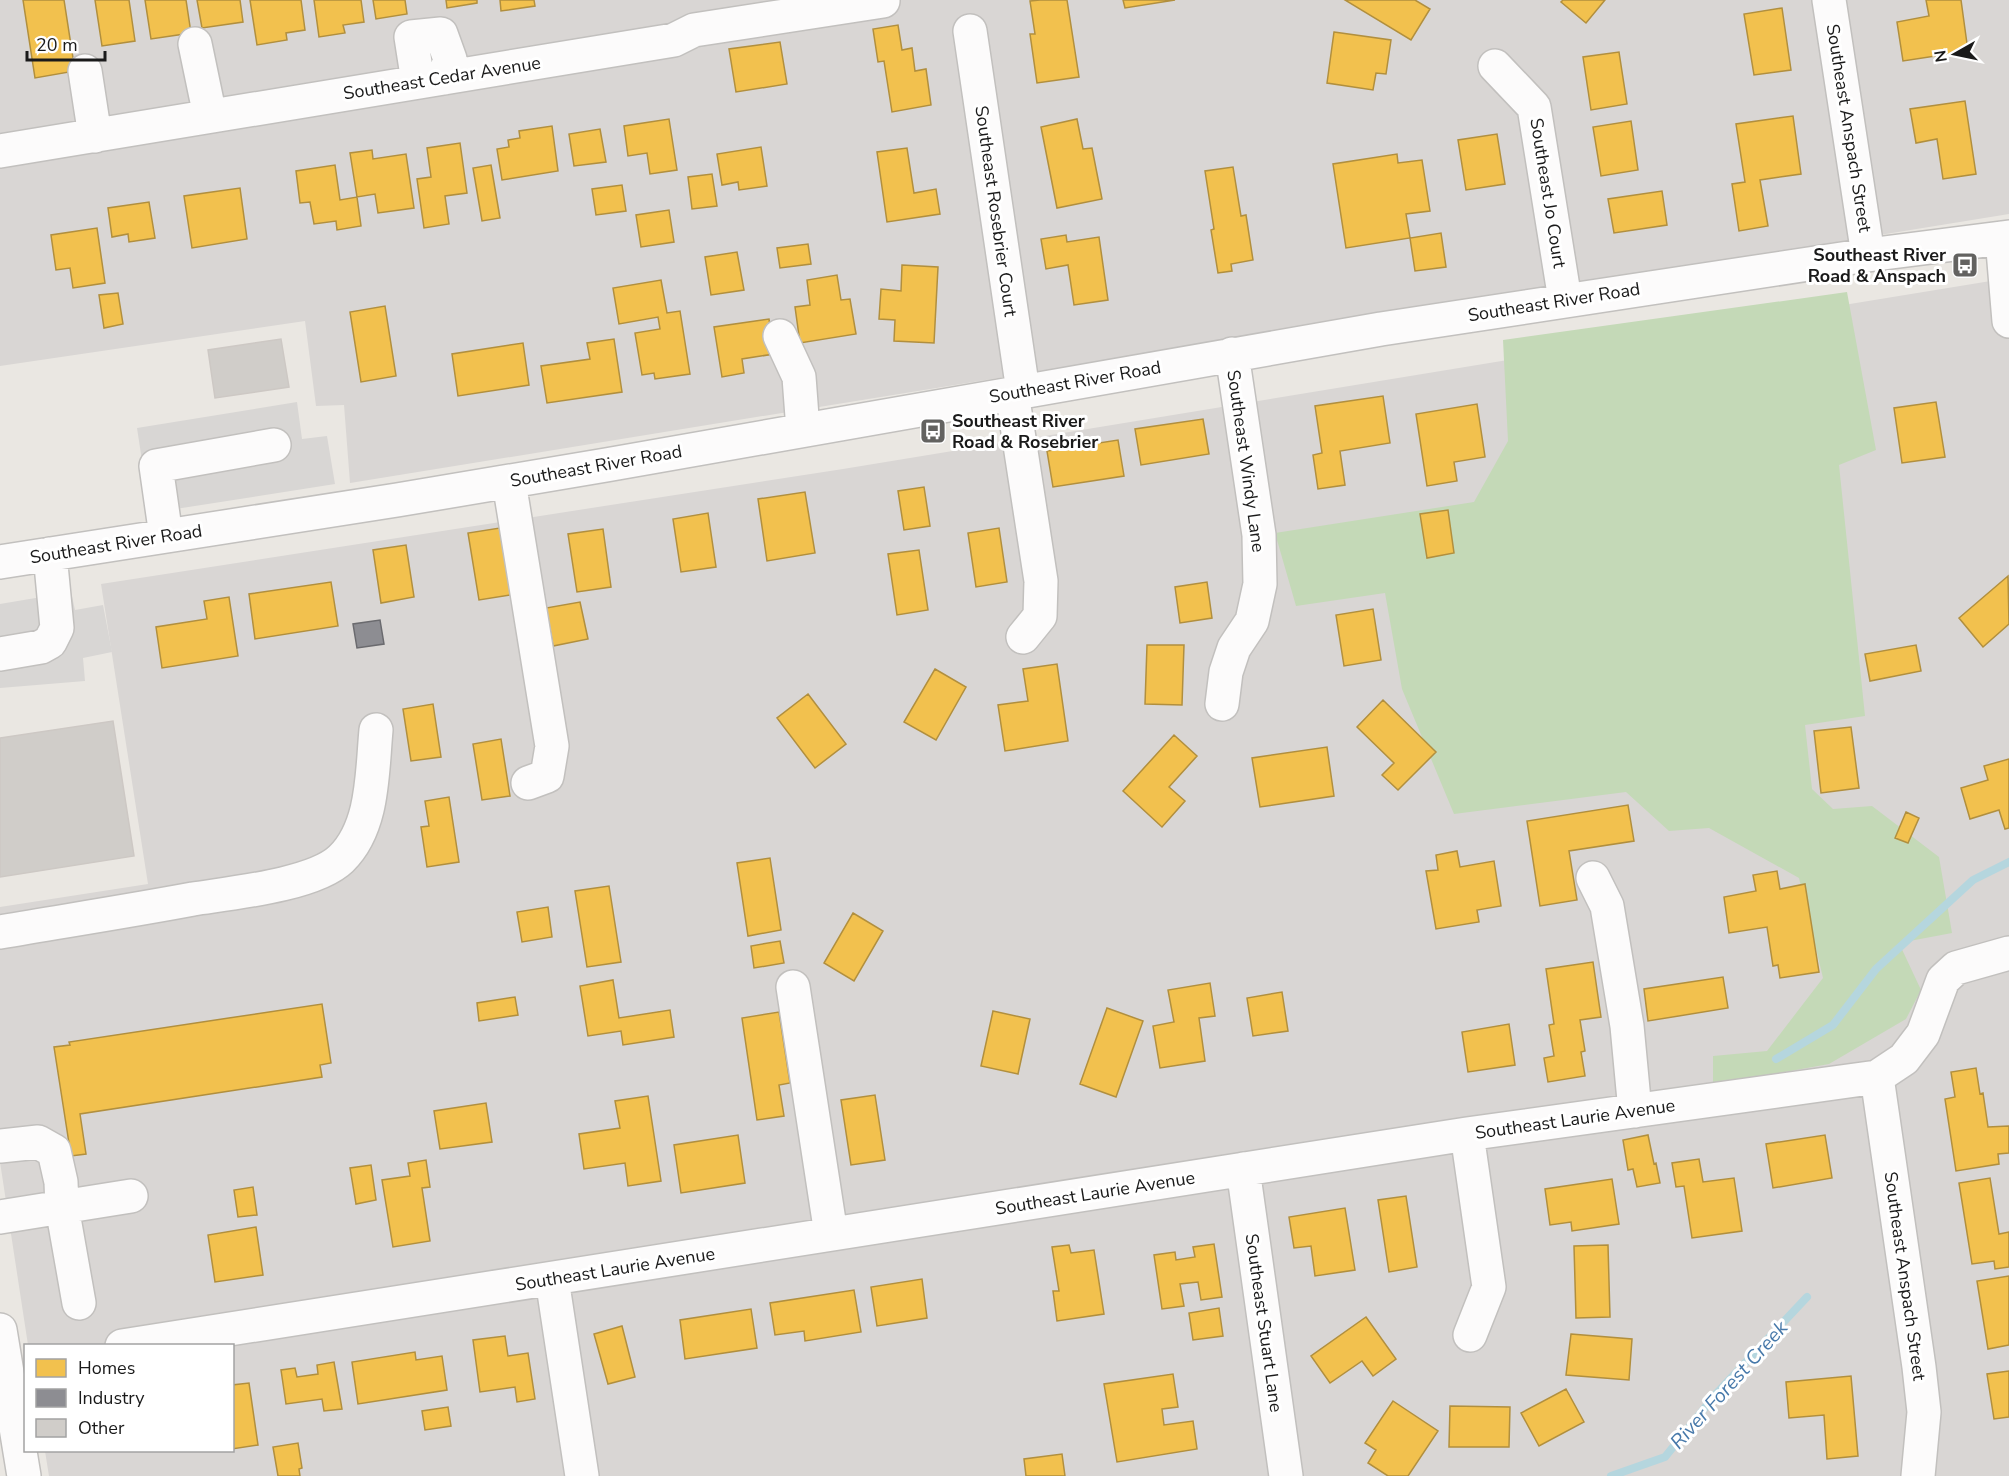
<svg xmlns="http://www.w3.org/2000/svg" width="2009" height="1476" viewBox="0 0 2009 1476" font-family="'Nunito Sans',sans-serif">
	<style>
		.residential { fill: #d9d6d4 }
		.forest { fill: #c4d9b7 }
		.parking { fill: #d8d6d4 }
		.homes { fill: #f2c14e; stroke: #b18f3e; stroke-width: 1.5 }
		.industry { fill: #8d8d92; stroke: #6a6a6e; stroke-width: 1.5 }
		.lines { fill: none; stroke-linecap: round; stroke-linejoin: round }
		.stream { stroke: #b5d6de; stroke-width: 8 }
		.building { fill: #d0cdc9; stroke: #cdc8c4; stroke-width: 1.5 }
		.minor-casing { stroke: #c2c0be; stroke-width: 36 }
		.minor { stroke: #fcfbfb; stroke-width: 33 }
		.labels { text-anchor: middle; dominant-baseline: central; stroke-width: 6; stroke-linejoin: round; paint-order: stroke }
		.street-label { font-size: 18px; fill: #1a1a1a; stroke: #fff }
		.poi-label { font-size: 18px; font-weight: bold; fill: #1a1a1a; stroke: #fff; text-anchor: end }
		.water-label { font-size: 20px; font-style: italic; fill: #4779aa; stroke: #fff }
	</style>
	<rect width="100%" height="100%" fill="#eae7e2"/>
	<path class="residential" d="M 0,0 L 2009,0 L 2009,214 L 350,483 L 344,405 L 316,406 L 305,321 L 0,366 Z
		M 2009,278 L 2009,1476 L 49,1476 L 45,1451 L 232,1450 L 232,1346 L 28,1345 L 0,1162 L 0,907 L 148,884 L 101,584 L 843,469 Z"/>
	<path class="forest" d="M 1847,292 L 1876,450 L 1839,465 L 1865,716 L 1805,725 L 1812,789 L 1833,809 L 1872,806 L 1939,857 L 1952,933 L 1899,943 L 1921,990 L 1906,1019 L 1829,1064 L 1713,1085 L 1713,1056 L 1767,1051 L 1823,978 L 1799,878 L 1709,828 L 1669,831 L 1626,792 L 1454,814 L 1402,689 L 1385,593 L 1296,606 L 1275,533 L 1474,502 L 1508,441 L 1503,340 Z"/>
	<path class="parking" d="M 297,402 L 302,439 L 327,436 L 335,484 L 150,513 L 137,428 Z
		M 71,592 L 75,610 L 103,605 L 112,652 L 83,658 L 85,681 L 0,688 L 0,604 Z"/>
	<path class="homes" d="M 23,0 L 64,0 L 75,71 L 35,78 Z
		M 95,0 L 129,0 L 135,41 L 102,46 Z
		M 145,0 L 186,0 L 191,33 L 151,39 Z
		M 197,0 L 240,0 L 243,22 L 202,28 Z
		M 250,0 L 301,0 L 305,30 L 286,33 L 287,40 L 257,45 Z
		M 314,0 L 361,0 L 364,22 L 343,25 L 345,33 L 319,37 Z
		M 373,0 L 405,0 L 407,14 L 376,19 Z
		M 446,0 L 477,0 L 477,3 L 447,8 Z
		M 500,0 L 534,0 L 535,6 L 501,11 Z
		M 1040,0 L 1067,0 L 1079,77 L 1037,83 L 1030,34 L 1035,34 L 1030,1 Z
		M 1123,0 L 1175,0 L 1125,8 Z
		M 1345,0 L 1415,0 L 1430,9 L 1411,40 Z
		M 1563,0 L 1605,0 L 1586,23 L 1561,2 Z
		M 1926,0 L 1961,0 L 1968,51 L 1903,61 L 1897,22 L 1929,16 Z
		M 1782,8 L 1791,70 L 1754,75 L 1744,14 Z
		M 898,25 L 902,50 L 912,48 L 915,71 L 926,69 L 931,105 L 892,112 L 884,61 L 878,62 L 873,29 Z
		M 1334,32 L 1391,40 L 1386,74 L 1376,73 L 1373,90 L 1327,83 Z
		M 780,42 L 787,84 L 736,92 L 729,49 Z
		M 1619,52 L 1627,104 L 1591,110 L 1583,57 Z
		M 1965,101 L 1976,174 L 1943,179 L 1937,139 L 1916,143 L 1910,109 Z
		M 1793,116 L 1801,174 L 1760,180 L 1768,226 L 1739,231 L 1732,184 L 1745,182 L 1736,124 Z
		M 669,119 L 677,170 L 650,174 L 647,153 L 628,156 L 624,126 Z
		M 1077,119 L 1083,149 L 1092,148 L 1102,199 L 1057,208 L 1041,127 Z
		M 1631,121 L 1638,170 L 1601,176 L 1593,127 Z
		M 552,126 L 558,171 L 502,180 L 497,149 L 509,147 L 508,140 L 520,138 L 519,131 Z
		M 600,129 L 606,162 L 574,166 L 569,134 Z
		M 1497,134 L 1505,184 L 1466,190 L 1458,140 Z
		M 460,143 L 467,193 L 445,196 L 449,224 L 424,228 L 417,179 L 431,177 L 427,148 Z
		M 761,147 L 767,186 L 739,190 L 738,182 L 722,185 L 717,154 Z
		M 907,148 L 914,193 L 936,189 L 940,214 L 887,222 L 877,152 Z
		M 372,150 L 373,159 L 406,154 L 414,208 L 378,213 L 375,194 L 357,197 L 350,153 Z
		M 1397,154 L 1398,163 L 1422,160 L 1430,211 L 1406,214 L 1410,238 L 1346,248 L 1333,164 Z
		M 335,165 L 340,200 L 357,197 L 361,226 L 337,230 L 336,221 L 314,224 L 310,202 L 300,203 L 296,171 Z
		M 491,165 L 500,218 L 482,221 L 473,168 Z
		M 1233,167 L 1241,216 L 1246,215 L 1253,260 L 1231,264 L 1232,271 L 1218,273 L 1211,230 L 1214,229 L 1205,171 Z
		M 712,174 L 717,206 L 692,209 L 688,177 Z
		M 622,185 L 626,211 L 596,215 L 592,189 Z
		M 240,188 L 247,239 L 192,248 L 184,196 Z
		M 1662,191 L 1667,225 L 1614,233 L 1608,199 Z
		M 149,202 L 155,238 L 129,242 L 128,234 L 112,237 L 108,208 Z
		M 669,210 L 674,242 L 641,247 L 636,215 Z
		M 97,228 L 105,283 L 73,288 L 70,268 L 56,270 L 51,235 Z
		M 1441,233 L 1446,267 L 1415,271 L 1410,238 Z
		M 1066,235 L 1067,242 L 1099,237 L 1108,300 L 1074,305 L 1068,265 L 1046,269 L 1041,239 Z
		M 808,244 L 811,264 L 780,268 L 777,248 Z
		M 737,252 L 744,290 L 711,295 L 705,257 Z
		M 902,265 L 938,267 L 934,343 L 894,341 L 895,320 L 879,319 L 881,289 L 901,291 Z
		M 837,275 L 841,300 L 850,299 L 856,334 L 800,343 L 795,307 L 810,305 L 807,280 Z
		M 661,280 L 667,313 L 680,311 L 690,374 L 655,379 L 654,373 L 642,375 L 635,333 L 660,329 L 658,317 L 619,324 L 613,288 Z
		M 118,293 L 123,324 L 104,328 L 99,295 Z
		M 385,306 L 396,376 L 361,382 L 350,312 Z
		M 769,319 L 774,354 L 742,359 L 744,373 L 722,377 L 714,327 Z
		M 614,339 L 622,392 L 547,403 L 541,366 L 590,359 L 587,343 Z
		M 523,343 L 529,385 L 458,396 L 452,354 Z
		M 1383,396 L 1390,443 L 1340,451 L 1345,485 L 1318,489 L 1313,455 L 1322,453 L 1315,406 Z
		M 1936,402 L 1945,457 L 1902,463 L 1894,408 Z
		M 1477,404 L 1485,457 L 1454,462 L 1457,481 L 1427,486 L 1416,414 Z
		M 1203,419 L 1209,454 L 1141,465 L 1135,429 Z
		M 1118,440 L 1124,476 L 1053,487 L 1047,451 Z
		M 924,487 L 930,526 L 904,530 L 898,491 Z
		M 805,492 L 815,553 L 767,561 L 758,499 Z
		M 1448,510 L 1454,553 L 1427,558 L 1420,514 Z
		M 708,513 L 716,567 L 681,572 L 673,519 Z
		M 506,527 L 516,594 L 479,600 L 468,533 Z
		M 999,528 L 1007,582 L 976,587 L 968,533 Z
		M 603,529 L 611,587 L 577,592 L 568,534 Z
		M 406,545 L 414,597 L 381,603 L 373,550 Z
		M 919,550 L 928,610 L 897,615 L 888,554 Z
		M 2008,576 L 2009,624 L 1983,647 L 1959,618 Z
		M 331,582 L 338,626 L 255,639 L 249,594 Z
		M 1207,582 L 1212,618 L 1180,623 L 1175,587 Z
		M 229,597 L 238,656 L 162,668 L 156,627 L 207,619 L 204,601 Z
		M 580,602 L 588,639 L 553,646 L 546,608 Z
		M 1373,609 L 1381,660 L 1344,666 L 1336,615 Z
		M 1147,645 L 1184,645 L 1182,705 L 1145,704 Z
		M 1916,645 L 1921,671 L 1870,681 L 1865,654 Z
		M 1057,664 L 1068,741 L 1005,751 L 998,705 L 1028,701 L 1023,669 Z
		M 935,669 L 966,687 L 936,740 L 904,722 Z
		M 808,694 L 846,744 L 815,768 L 777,718 Z
		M 1383,700 L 1436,752 L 1398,790 L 1382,775 L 1394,763 L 1357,727 Z
		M 433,704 L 441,757 L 411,761 L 403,709 Z
		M 1851,727 L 1859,788 L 1821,793 L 1814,731 Z
		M 1174,735 L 1197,756 L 1169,787 L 1185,801 L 1162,827 L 1123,791 Z
		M 501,739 L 510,796 L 482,800 L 473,744 Z
		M 1327,747 L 1334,796 L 1260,807 L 1252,758 Z
		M 2009,759 L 2009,828 L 2005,829 L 1999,810 L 1970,819 L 1961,788 L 1988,780 L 1984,766 Z
		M 449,797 L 459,862 L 427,867 L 421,827 L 429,826 L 425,801 Z
		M 1628,805 L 1634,841 L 1569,851 L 1577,900 L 1540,906 L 1527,821 Z
		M 1906,812 L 1919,818 L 1908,843 L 1895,838 Z
		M 1457,851 L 1460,867 L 1494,861 L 1501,906 L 1477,910 L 1479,922 L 1436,929 L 1426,871 L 1438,870 L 1436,855 Z
		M 770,858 L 781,930 L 748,936 L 737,863 Z
		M 1777,871 L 1780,889 L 1805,884 L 1819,972 L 1780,978 L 1778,965 L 1773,966 L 1767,927 L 1729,933 L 1724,897 L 1756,891 L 1753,875 Z
		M 609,886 L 621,962 L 587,967 L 575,891 Z
		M 548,907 L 552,937 L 522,942 L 517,912 Z
		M 853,913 L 883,931 L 854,981 L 824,963 Z
		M 780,941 L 784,963 L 754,968 L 751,946 Z
		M 1593,962 L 1601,1017 L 1580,1020 L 1585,1051 L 1581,1052 L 1585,1076 L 1548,1082 L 1544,1058 L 1554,1056 L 1549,1025 L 1554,1024 L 1546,969 Z
		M 1723,977 L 1728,1008 L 1648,1021 L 1644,989 Z
		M 613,980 L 619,1018 L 670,1010 L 674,1037 L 623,1045 L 621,1031 L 588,1036 L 580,986 Z
		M 1210,983 L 1215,1016 L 1199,1018 L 1205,1061 L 1160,1068 L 1153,1026 L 1174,1022 L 1168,990 Z
		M 1282,992 L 1288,1031 L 1253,1036 L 1247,998 Z
		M 515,997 L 518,1015 L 479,1021 L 477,1003 Z
		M 322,1004 L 331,1063 L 320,1065 L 322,1077 L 80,1114 L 86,1154 L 71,1156 L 54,1047 L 70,1045 L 69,1042 Z
		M 1107,1008 L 1143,1021 L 1116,1097 L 1080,1084 Z
		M 993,1011 L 1030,1019 L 1018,1074 L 981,1066 Z
		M 779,1012 L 790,1083 L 779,1085 L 784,1116 L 757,1120 L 742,1018 Z
		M 1509,1024 L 1515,1065 L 1468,1072 L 1462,1032 Z
		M 1976,1068 L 1980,1094 L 1983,1093 L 1988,1127 L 2009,1126 L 2009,1153 L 1998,1154 L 1999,1164 L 1956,1171 L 1945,1099 L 1955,1097 L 1951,1072 Z
		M 875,1095 L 885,1160 L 851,1165 L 841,1100 Z
		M 648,1096 L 661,1181 L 628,1186 L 625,1163 L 584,1169 L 579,1134 L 620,1128 L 615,1101 Z
		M 486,1103 L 492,1142 L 440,1149 L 434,1111 Z
		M 738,1135 L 745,1183 L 681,1193 L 674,1145 Z
		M 1648,1135 L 1654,1164 L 1656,1163 L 1660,1183 L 1637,1187 L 1633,1169 L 1628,1170 L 1623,1140 Z
		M 1825,1135 L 1832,1178 L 1773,1188 L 1766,1144 Z
		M 1699,1159 L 1703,1182 L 1734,1178 L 1742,1231 L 1692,1238 L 1684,1186 L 1676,1187 L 1672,1163 Z
		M 426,1160 L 430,1187 L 422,1188 L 430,1241 L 393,1247 L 382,1180 L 410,1176 L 408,1163 Z
		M 371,1165 L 376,1200 L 356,1204 L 350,1168 Z
		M 1990,1178 L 1999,1234 L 2009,1232 L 2009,1267 L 1995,1269 L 1994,1261 L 1972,1264 L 1959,1183 Z
		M 1612,1179 L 1619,1224 L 1572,1231 L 1571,1222 L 1550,1225 L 1545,1189 Z
		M 253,1187 L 257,1215 L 238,1217 L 234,1190 Z
		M 1406,1196 L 1417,1267 L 1389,1272 L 1378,1200 Z
		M 1345,1208 L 1355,1270 L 1315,1276 L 1311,1246 L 1294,1248 L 1289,1217 Z
		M 256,1227 L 263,1275 L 215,1282 L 208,1235 Z
		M 1214,1244 L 1222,1297 L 1201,1300 L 1198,1282 L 1180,1284 L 1184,1306 L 1162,1309 L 1154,1255 L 1175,1252 L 1176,1260 L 1195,1257 L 1193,1247 Z
		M 1069,1245 L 1071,1253 L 1094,1250 L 1104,1314 L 1057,1321 L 1053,1291 L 1059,1291 L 1052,1247 Z
		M 1608,1245 L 1610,1317 L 1576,1318 L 1574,1246 Z
		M 2009,1276 L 2009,1345 L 1988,1349 L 1977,1281 Z
		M 922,1279 L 927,1318 L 877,1326 L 871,1287 Z
		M 854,1290 L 861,1332 L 805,1341 L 804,1331 L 775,1335 L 770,1303 Z
		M 1219,1308 L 1223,1336 L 1193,1340 L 1189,1313 Z
		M 751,1309 L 757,1348 L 685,1359 L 680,1320 Z
		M 1366,1317 L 1396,1359 L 1373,1376 L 1362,1361 L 1330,1383 L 1311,1356 Z
		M 622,1326 L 635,1377 L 608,1384 L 594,1334 Z
		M 1571,1334 L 1632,1339 L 1629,1380 L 1566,1375 Z
		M 505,1336 L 508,1356 L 528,1353 L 535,1399 L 517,1402 L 515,1387 L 480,1392 L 473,1340 Z
		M 415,1352 L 416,1360 L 442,1356 L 447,1390 L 358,1404 L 352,1362 Z
		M 334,1362 L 342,1409 L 324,1411 L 322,1399 L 286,1404 L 281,1370 L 295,1368 L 297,1377 L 318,1374 L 317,1365 Z
		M 2009,1371 L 2009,1417 L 1994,1419 L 1987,1374 Z
		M 1173,1374 L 1178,1407 L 1162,1409 L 1164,1425 L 1193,1421 L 1197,1449 L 1117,1462 L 1104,1384 Z
		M 1851,1376 L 1858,1456 L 1827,1459 L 1824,1415 L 1789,1418 L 1786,1382 Z
		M 249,1383 L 258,1445 L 232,1449 L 232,1385 Z
		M 1566,1389 L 1584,1422 L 1539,1446 L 1521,1413 Z
		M 1393,1401 L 1438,1431 L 1408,1476 L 1388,1476 L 1368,1463 L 1376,1450 L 1365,1443 Z
		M 1450,1406 L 1510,1407 L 1509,1447 L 1449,1447 Z
		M 448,1407 L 451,1426 L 425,1430 L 422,1411 Z
		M 298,1443 L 302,1468 L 299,1469 L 300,1476 L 278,1476 L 273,1447 Z
		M 1062,1454 L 1065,1476 L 1026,1476 L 1024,1459 Z"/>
	<path class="industry" d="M 380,620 L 384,644 L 357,648 L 353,624 Z"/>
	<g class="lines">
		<path class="stream" d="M 1776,1059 L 1833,1025 L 1876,969 L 1973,880 L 2009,862
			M 1611,1476 L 1665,1457 L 1716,1394 L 1807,1297"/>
	</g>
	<path class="building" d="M 281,339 L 289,387 L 215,398 L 208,350 Z
		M 113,721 L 134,856 L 0,877 L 0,738 Z"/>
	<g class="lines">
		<defs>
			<path id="minor" d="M 1829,0 L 1868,255
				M 970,31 L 1023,391
				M 195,44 L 210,116
				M 1495,66 L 1534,107 L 1565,300
				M 85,71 L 95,136
				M 418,82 L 411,37 L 441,34 L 450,59 L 444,78
				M 0,151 L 674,40 L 694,30 L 883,1
				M 2002,238 L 2009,321
				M 780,336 L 799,377 L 803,430
				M 1012,393 L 1041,581 L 1040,616 L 1023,637
				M 509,482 L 552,746 L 547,776 L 528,783
				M 166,536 L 156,466 L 274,445
				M 0,562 L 397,500 L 606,465 L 1381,329 L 1868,255 L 2009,237
				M 0,654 L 41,647 L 50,642 L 57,628 L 50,554
				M 1222,704 L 1226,672 L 1234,648 L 1252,621 L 1260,584 L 1259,535 L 1232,354
				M 1593,878 L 1607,906 L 1627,1026 L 1635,1111
				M 0,932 C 64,921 129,911 193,899 C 231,893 314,885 341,859 C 374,827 372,772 376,730
				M 793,987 L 831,1234
				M 1877,1077 L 1919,1367 L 1924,1412 L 1918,1476
				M 1467,1134 L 1489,1287 L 1470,1335
				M 0,1146 L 38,1142 L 54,1151 L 61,1182 L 62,1207 L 0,1217
				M 1243,1169 L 1286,1476
				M 552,1279 L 582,1476
				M 79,1303 L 62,1207 L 131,1196
				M 0,1330 L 24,1476
				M 122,1346 L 1467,1134 L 1877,1077 L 1904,1059 L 1923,1034 L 1943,980 L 1956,968 L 2009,953"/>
		</defs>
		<use href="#minor" class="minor-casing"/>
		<use href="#minor" class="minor"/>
	</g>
	<defs>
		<symbol id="bus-square" viewBox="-11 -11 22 22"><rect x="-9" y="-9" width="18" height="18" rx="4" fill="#636260" stroke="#fff"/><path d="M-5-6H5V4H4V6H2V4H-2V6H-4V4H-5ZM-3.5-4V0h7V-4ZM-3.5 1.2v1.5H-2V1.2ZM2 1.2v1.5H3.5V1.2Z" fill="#fff"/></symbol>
	</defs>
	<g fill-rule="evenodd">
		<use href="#bus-square" x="1950" y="250" width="30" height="30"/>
		<use href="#bus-square" x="918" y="416" width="30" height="30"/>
	</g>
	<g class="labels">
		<g class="street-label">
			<text transform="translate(442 78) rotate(-9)">Southeast Cedar Avenue</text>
			<text transform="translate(1849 128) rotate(81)">Southeast Anspach Street</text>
			<text transform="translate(1548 193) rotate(81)">Southeast Jo Court</text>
			<text transform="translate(996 211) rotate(82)">Southeast Rosebrier Court</text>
			<text transform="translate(1554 302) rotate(-9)">Southeast River Road</text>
			<text transform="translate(1075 382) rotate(-10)">Southeast River Road</text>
			<text transform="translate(1246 461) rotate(82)">Southeast Windy Lane</text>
			<text transform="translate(596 466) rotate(-10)">Southeast River Road</text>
			<text transform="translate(116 544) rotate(-9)">Southeast River Road</text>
			<text transform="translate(1575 1119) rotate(-8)">Southeast Laurie Avenue</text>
			<text transform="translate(1095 1193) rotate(-9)">Southeast Laurie Avenue</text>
			<text transform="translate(615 1269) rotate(-9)">Southeast Laurie Avenue</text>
			<text transform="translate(1905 1276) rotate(82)">Southeast Anspach Street</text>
			<text transform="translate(1264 1323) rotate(82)">Southeast Stuart Lane</text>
		</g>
		<g class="poi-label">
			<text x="1946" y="255">Southeast River<tspan x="1946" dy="21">Road &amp; Anspach</tspan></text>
			<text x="952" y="421" text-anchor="start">Southeast River<tspan x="952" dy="21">Road &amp; Rosebrier</tspan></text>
		</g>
		<g class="water-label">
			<text transform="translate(1729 1385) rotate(-48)">River Forest Creek</text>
		</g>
	</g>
	<rect x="24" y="1344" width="210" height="108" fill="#ffffff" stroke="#a3a3a3" stroke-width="1.5"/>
	<rect x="36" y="1359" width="30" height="18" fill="#f2c14e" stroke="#a3a3a3" stroke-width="1.5"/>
	<text x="78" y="1374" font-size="18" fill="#1a1a1a">Homes</text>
	<rect x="36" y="1389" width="30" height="18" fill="#8d8d92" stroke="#a3a3a3" stroke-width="1.5"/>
	<text x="78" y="1404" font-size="18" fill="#1a1a1a">Industry</text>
	<rect x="36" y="1419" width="30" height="18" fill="#d0cdc9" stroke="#a3a3a3" stroke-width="1.5"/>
	<text x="78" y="1434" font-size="18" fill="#1a1a1a">Other</text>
	<g transform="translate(1955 54) rotate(261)" stroke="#ffffff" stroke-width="4.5" paint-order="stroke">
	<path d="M0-4.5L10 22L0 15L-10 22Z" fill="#1a1a1a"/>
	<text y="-9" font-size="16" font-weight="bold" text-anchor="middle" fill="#1a1a1a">N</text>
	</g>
	<path d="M27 51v9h78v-9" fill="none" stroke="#1a1a1a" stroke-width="3"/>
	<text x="36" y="51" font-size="18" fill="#1a1a1a" stroke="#ffffff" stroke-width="4.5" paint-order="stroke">20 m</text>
</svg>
